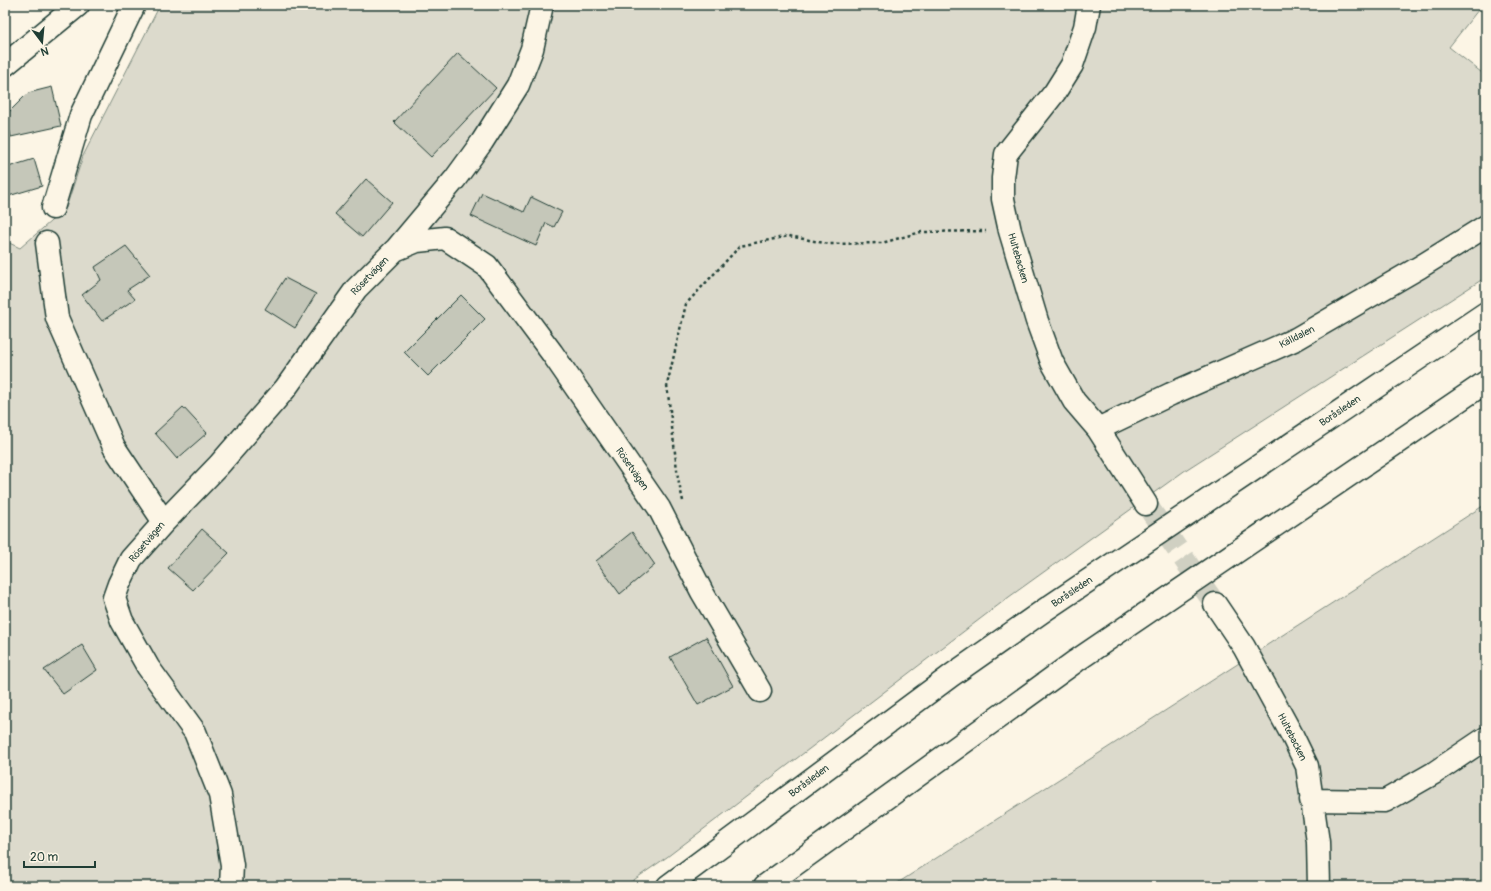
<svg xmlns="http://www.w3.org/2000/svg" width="1491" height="891" viewBox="0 0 1491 891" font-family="Pangolin,sans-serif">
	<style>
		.green { fill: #dcdacc; stroke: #7e8c80 }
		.building { fill: #c5c7b9; stroke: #1f3d34 }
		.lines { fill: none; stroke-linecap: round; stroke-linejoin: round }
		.minor-tunnel { stroke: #d0d0c2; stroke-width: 22; stroke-dasharray: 22 11; stroke-linecap: butt }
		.minor-casing { stroke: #1f3d34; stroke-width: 25 }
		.highway-casing { stroke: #1f3d34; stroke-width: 25 }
		.path { stroke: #1f3d34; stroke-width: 2.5; stroke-dasharray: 3 3; stroke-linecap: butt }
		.minor { stroke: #fcf5e5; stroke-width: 22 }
		.highway { stroke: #fcf5e5; stroke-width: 22 }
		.labels { text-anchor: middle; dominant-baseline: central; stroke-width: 3; stroke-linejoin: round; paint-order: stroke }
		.street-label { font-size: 10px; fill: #1f3d34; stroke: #fcf5e5 }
	</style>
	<rect width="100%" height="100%" fill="#fcf5e5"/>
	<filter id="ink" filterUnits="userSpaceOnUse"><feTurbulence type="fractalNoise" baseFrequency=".025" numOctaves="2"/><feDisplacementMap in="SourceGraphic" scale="8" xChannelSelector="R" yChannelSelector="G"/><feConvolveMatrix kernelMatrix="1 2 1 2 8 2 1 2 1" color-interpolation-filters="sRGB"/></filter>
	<g filter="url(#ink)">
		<path class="green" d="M 160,5 L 1482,5 L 1449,47 L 1486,76 L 1486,277 L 1187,469 L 1009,597 L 667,857 L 625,886 L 5,886 L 5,241 L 20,248 L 66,208 L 83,156 Z
			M 1486,504 L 1486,886 L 893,886 Z"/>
		<path class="building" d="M 458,53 L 496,88 L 431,157 L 394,122 Z
			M 52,87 L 61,126 L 11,137 L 6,115 L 28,93 Z
			M 34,159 L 42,186 L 5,197 L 5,168 Z
			M 366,179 L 392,202 L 362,237 L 335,214 Z
			M 482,193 L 524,212 L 531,197 L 562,212 L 554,227 L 546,223 L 536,246 L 471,216 Z
			M 126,246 L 150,275 L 127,290 L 135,299 L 102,321 L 82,295 L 101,280 L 95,267 Z
			M 285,278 L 316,294 L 295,328 L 265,309 Z
			M 461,295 L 485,319 L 428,376 L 404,352 Z
			M 183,407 L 207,433 L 177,459 L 155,433 Z
			M 202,529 L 229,553 L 193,590 L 168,568 Z
			M 632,532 L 655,565 L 620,594 L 596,561 Z
			M 706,637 L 733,686 L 698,705 L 670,657 Z
			M 82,645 L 97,670 L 63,694 L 44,670 Z"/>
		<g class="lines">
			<path class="minor-tunnel" d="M 1146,504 L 1215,604"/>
			<defs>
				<path id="minor" d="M 1089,5 L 1085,27 L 1072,65 L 1055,92 L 1006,154 L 1003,178 L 1003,199 L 1010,231 L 1037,321 L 1052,362 L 1074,401 L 1098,429 L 1146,504
					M 5,65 L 78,5
					M 53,208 L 81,115 L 134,5
					M 47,243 L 57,318 L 114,447 L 164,522
					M 397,248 L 455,179 L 482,142 L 518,85 L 532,49 L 542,5
					M 1098,429 L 1171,394 L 1296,339 L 1420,267 L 1486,226
					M 1215,604 L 1244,647 L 1292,735 L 1307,766 L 1318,842 L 1319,886
					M 1311,800 L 1385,801 L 1434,773 L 1486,738
					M 231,886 L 232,865 L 220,795 L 195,732 L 148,667 L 122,621 L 114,598 L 119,584 L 131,559 L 164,522 L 219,465 L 285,389 L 356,289 L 395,250 L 417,241 L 445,238 L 487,266 L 552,353 L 659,508 L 702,592 L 760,691"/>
				<path id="highway" d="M 668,886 L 952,675 L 1046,609 L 1486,313
					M 765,886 L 1076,661 L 1486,382"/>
			</defs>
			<use href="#minor" class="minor-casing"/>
			<use href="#highway" class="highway-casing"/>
			<path class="path" d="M 683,501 L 678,478 L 667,385 L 686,304 L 740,246 L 789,236 L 829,244 L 882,243 L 921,232 L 986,231"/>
			<use href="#minor" class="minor"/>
			<use href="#highway" class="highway"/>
		</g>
	</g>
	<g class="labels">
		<g class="street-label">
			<text transform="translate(1018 258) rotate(74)">Hultebacken</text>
			<text transform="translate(370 276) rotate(-46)">Rösetvägen</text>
			<text transform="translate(1297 337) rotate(-27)">Källdalen</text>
			<text transform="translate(1340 411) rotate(-34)">Boråsleden</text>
			<text transform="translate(632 469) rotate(55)">Rösetvägen</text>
			<text transform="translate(147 542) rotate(-50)">Rösetvägen</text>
			<text transform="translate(1072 592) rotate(-34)">Boråsleden</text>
			<text transform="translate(1292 737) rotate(63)">Hultebacken</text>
			<text transform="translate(809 781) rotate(-37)">Boråsleden</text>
		</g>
	</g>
	<rect width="1491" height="891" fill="none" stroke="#fcf5e5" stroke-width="20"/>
	<rect x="10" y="10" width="1471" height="871" fill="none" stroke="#1f3d34" stroke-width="1.5" filter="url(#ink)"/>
	<g transform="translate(42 42) rotate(164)" stroke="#fcf5e5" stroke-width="3" paint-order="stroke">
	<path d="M0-3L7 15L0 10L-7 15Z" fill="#1f3d34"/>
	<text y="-6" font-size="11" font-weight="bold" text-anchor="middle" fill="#1f3d34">N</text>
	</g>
	<path d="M24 861v6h71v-6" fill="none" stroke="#1f3d34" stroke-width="2"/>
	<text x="30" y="861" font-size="12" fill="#1f3d34" stroke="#fcf5e5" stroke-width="3" paint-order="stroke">20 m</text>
</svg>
